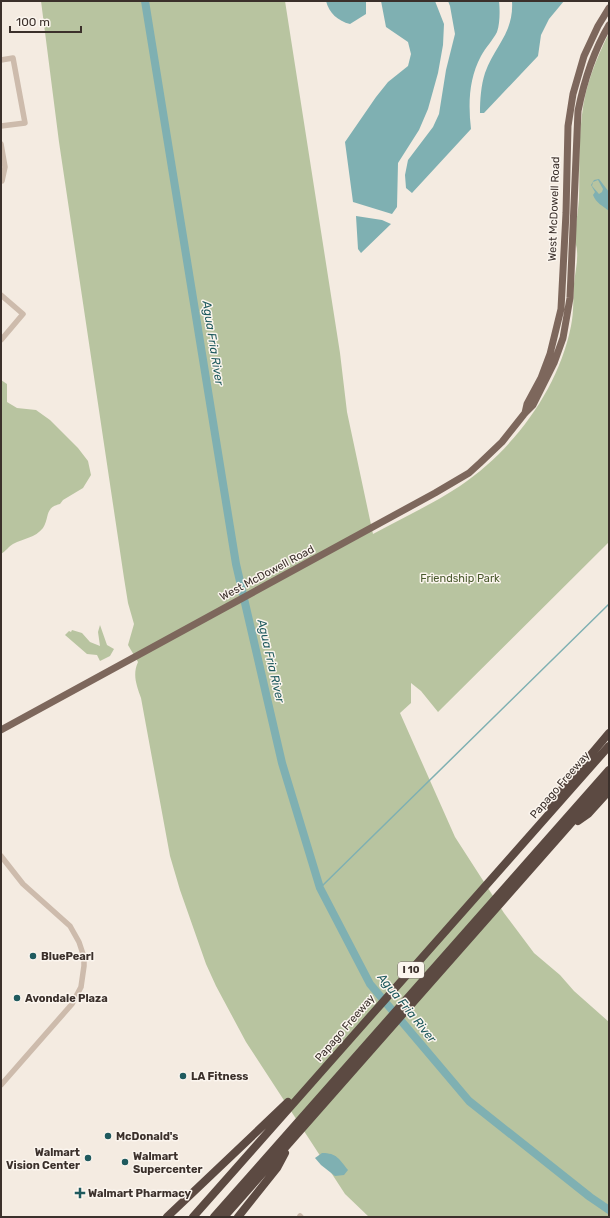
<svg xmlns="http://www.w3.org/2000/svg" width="610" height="1218" viewBox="0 0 610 1218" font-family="Rubik,sans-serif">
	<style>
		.green { fill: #b8c4a0 }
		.water { fill: #7fb0b2; fill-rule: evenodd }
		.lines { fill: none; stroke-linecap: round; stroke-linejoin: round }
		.stream { stroke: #7fb0b2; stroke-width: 1.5 }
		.river { stroke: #7fb0b2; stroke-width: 8 }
		.minor { stroke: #cdbbac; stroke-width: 5.5 }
		.major { stroke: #7d675c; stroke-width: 7 }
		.highway { stroke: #5c4a42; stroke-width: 8 }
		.poi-dot { fill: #1f5a5e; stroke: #fbf5ee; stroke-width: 1.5 }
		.labels { text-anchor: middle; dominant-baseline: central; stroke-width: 3; stroke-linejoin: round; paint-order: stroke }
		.shield { fill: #fbf5ee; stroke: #756b66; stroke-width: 1 }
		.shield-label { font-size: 10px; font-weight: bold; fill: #3b302b }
		.street-label { font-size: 11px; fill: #3b302b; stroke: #fbf5ee }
		.park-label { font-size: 11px; fill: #4a5a2e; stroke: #fbf5ee }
		.poi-label { font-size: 11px; font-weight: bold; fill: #3b302b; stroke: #fbf5ee; text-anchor: start }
		.water-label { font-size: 12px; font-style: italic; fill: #1f5a5e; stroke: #fbf5ee }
	</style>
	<rect width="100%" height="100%" fill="#f4ebe1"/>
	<path class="green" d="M 41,1 L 285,1 L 340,353 L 347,412 L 373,534 C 402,518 433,504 460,486 C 514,449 558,390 571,326 C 574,312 573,298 574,284 C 575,273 578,262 577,251 C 577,247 575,243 575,239 C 575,226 578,213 579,200 C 580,172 578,143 582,115 C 585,86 596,59 609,33 L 609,542 L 438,712 L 421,691 L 411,683 L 411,703 L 400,713 L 455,837 L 504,913 L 534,953 L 560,975 L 574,991 L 609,1022 L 609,1217 L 369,1217 L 345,1194 L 246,1042 L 216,986 L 206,964 L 180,890 L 170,856 L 141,698 C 137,686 132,675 138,662 L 128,645 L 134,624 L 128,603 L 124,578 L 59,142 Z
		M 1,380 L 7,384 L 7,402 L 17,408 L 36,410 L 50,420 L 78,448 L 88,461 L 91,475 L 83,488 L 63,500 L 60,504 C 44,508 50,517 43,528 C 35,538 24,538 13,544 C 9,546 6,551 1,554 Z
		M 100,625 L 107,645 L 114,649 L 110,656 L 100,661 L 97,655 L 87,654 L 65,635 L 69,631 L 71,632 L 72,630 L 82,633 L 90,642 L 100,646 L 98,632 Z"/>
	<path class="water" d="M 326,1 L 366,1 L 366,14 L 350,24 C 338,21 329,13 326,1 Z
		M 381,1 L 435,1 L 444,24 L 443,45 L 438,73 L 428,109 L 419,130 L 398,163 L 397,207 L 392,214 L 353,202 L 345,142 L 376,97 L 388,82 L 408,66 L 411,54 L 408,42 L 386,27 Z
		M 448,1 L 499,1 C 500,10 500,24 497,32 C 493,40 486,47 481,56 C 469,78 468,104 471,129 L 412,193 L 406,188 L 405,175 L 408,160 L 433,127 L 439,114 L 446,70 L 455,34 L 450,6 Z
		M 512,1 L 564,1 L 549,19 L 541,35 L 538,56 L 484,113 L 480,113 C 480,100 481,85 485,73 C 495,45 514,33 512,1 Z
		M 599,179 L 609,192 L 609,211 C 603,206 596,203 593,195 L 595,192 L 591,185 L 594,180 ZM 598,180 L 603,189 L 602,192 L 599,194 L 592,186 L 593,182 Z
		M 356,216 L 382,220 L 391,224 L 361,253 L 358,249 Z
		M 322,1153 C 337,1153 339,1159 348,1170 L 344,1175 L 335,1176 L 321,1165 L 315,1158 Z"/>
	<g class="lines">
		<path class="stream" d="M 320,888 L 609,604"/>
		<path class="river" d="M 145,1 L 236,564 L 282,763 L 320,888 L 370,984 L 469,1101 L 590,1197 L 609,1210"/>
		<path class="minor" d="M 1,60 L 13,58 L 25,123 L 1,126
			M 1,144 L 5,167 L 2,181
			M 1,295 L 23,314 L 1,340
			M 1,856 L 23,884 L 70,926 L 79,942 L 84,957 L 84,966 L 81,987 L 72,1004 L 1,1085
			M 300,1216 L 301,1217"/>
		<path class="major" d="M 525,413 L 527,404 L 541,378 L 550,354 L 561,309 L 566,213 L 568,126 L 573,94 L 584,56 L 598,26 L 609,8
			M 1,730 L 435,493 L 469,473 L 480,463 L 502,442 L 525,413 L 533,405 L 554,363 L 563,338 L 570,298 L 578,111 C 584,81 593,52 609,25"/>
		<path class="highway" d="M 551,808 L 556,796 L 609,733
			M 578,821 L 588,814 L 609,791
			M 167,1217 L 288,1102
			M 193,1217 L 609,746
			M 214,1217 L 609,770
			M 224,1217 L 609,780
			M 238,1217 L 277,1168 L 285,1153"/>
	</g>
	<g class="poi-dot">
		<circle cx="33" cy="956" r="4"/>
		<circle cx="17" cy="998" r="4"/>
		<circle cx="183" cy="1076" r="4"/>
		<circle cx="108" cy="1136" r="4"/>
		<circle cx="88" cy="1158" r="4"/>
		<circle cx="125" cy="1162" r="4"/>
		<path d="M78 1187h4v4h4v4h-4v4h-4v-4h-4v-4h4z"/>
	</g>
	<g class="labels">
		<rect class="shield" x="398" y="962" width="26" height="16" rx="3"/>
		<g class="shield-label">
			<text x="411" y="970">I 10</text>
		</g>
		<g class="street-label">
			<text transform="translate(554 209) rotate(-88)">West McDowell Road</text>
			<text transform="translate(267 573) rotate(-28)">West McDowell Road</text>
			<text transform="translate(560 785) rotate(-49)">Papago Freeway</text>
			<text transform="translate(345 1028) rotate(-49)">Papago Freeway</text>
		</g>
		<g class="park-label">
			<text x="460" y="578">Friendship Park</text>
		</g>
		<g class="poi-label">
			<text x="41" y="956">BluePearl</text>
			<text x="25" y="998">Avondale Plaza</text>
			<text x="191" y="1076">LA Fitness</text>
			<text x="116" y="1136">McDonald's</text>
			<text x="80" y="1152" text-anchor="end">Walmart<tspan x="80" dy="13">Vision Center</tspan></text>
			<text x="133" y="1156">Walmart<tspan x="133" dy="13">Supercenter</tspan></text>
			<text x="88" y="1193">Walmart Pharmacy</text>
		</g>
		<g class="water-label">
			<text transform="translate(213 343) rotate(81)">Agua Fria River</text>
			<text transform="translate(271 661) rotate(77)">Agua Fria River</text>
			<text transform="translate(407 1008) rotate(51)">Agua Fria River</text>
		</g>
	</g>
	<rect width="610" height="1218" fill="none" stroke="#3b302b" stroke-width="4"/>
	<path d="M10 26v6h71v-6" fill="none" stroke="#3b302b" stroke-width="2"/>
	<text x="16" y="26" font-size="12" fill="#3b302b" stroke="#fbf5ee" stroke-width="3" paint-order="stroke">100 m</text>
</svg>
